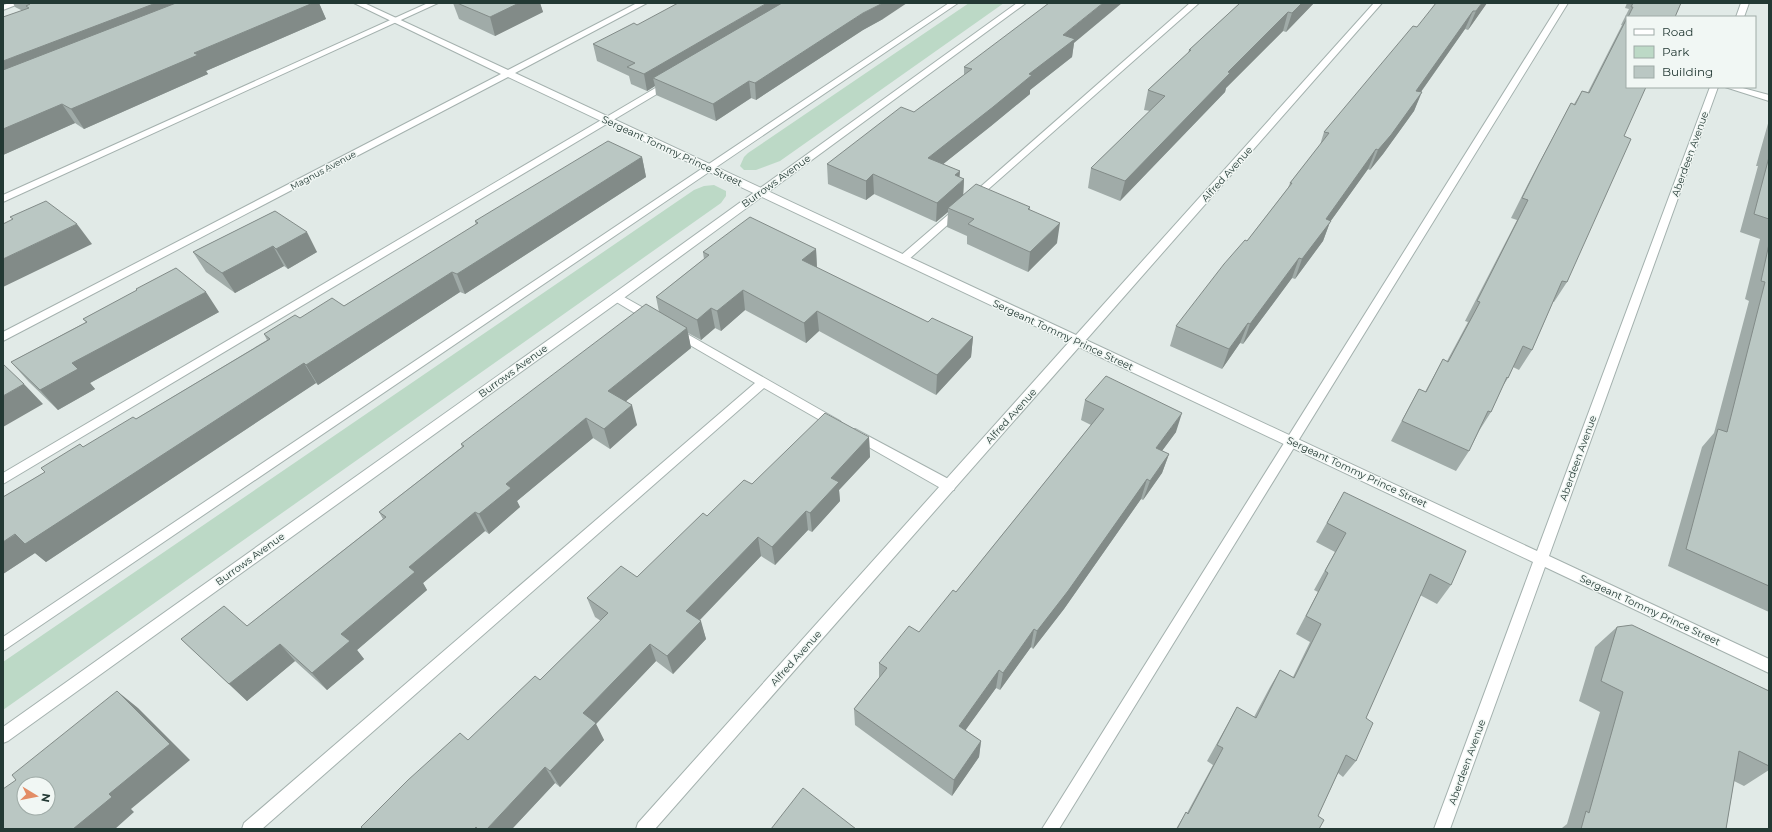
<svg xmlns="http://www.w3.org/2000/svg" width="1772" height="832" viewBox="0 0 1772 832" font-family="Montserrat,sans-serif">
	<style>
		.green { fill: #bcd9c6 }
		.lines { fill: none; stroke-linecap: round; stroke-linejoin: round }
		.service-casing { stroke: #a4b1ae; stroke-width: 2 }
		.minor-casing { stroke: #a4b1ae; stroke-width: 2 }
		.tertiary-casing { stroke: #a4b1ae; stroke-width: 2 }
		.service { fill: #fff; fill-rule: evenodd }
		.minor { fill: #fff; fill-rule: evenodd }
		.tertiary { fill: #fff; fill-rule: evenodd }
		.wall { fill: #a0aba8 }
		.shaded-wall { fill: #828b88 }
		.building { fill: #bac7c3; stroke: #828b88; fill-rule: evenodd }
		.labels { text-anchor: middle; dominant-baseline: central; stroke-width: 3; stroke-linejoin: round; paint-order: stroke }
		.far-street-label { font-size: 9px; fill: #233934; stroke: #f1f7f4 }
		.street-label { font-size: 10px; fill: #233934; stroke: #f1f7f4 }
	</style>
	<rect width="100%" height="100%" fill="#e1eae7"/>
	<path class="green" d="M 969,3 L 1004,3 L 780,161 L 756,170 L 744,170 L 740,166 L 744,157 L 748,153 Z
		M 714,185 L 726,191 L 726,196 L 721,203 L 3,710 L 3,662 L 694,190 L 704,186 Z"/>
	<g class="lines">
		<defs>
			<path id="service" d="M 10,3 L 21,3 L 3,10 L 3,5 Z
				M 428,3 L 438,3 L 3,202 L 3,195 Z
				M 1190,3 L 1199,3 L 976,200 L 970,200 L 968,198 L 970,196 Z
				M 1560,3 L 1568,3 L 1059,829 L 1042,829 Z
				M 669,80 L 672,81 L 672,85 L 3,484 L 3,473 Z
				M 959,207 L 962,208 L 964,210 L 962,212 L 907,261 L 899,261 L 898,259 L 899,257 L 956,208 Z
				M 617,293 L 656,315 L 657,318 L 656,321 L 648,321 L 613,300 L 612,297 L 613,294 Z
				M 675,327 L 840,421 L 842,424 L 840,427 L 832,427 L 764,388 L 262,829 L 242,829 L 244,823 L 755,383 L 671,334 L 669,331 L 671,328 Z
				M 855,429 L 954,482 L 955,486 L 954,490 L 949,491 L 944,490 L 851,437 L 849,434 L 851,431 Z"/>
			<path id="minor" d="M 354,3 L 364,3 L 508,70 L 637,3 L 647,3 L 515,73 L 1076,335 L 1374,3 L 1382,3 L 1086,340 L 1537,551 L 1710,87 L 1718,87 L 1549,556 L 1769,659 L 1769,673 L 1545,567 L 1450,829 L 1434,829 L 1533,562 L 1079,347 L 655,829 L 636,829 L 638,823 L 1069,342 L 508,77 L 3,341 L 3,332 L 501,74 Z
				M 1741,3 L 1749,3 L 1744,17 L 1736,17 Z
				M 1725,87 L 1739,87 L 1769,95 L 1769,101 Z"/>
			<path id="tertiary" d="M 949,3 L 958,3 L 3,651 L 3,637 Z
				M 1017,3 L 1026,3 L 621,300 L 8,741 L 3,743 L 3,727 L 613,294 Z"/>
		</defs>
		<use href="#service" class="service-casing"/>
		<use href="#minor" class="minor-casing"/>
		<use href="#tertiary" class="tertiary-casing"/>
		<use href="#service" class="service"/>
		<use href="#minor" class="minor"/>
		<use href="#tertiary" class="tertiary"/>
	</g>
	<path class="wall" d="M 13,3 L 319,3 L 326,19 L 206,71 L 208,74 L 84,129 L 75,123 L 3,155 L 21,10 L 15,7 Z
		M 453,3 L 540,3 L 543,12 L 495,36 L 459,19 Z
		M 1240,3 L 1314,3 L 1286,32 L 1283,31 L 1226,88 L 1225,92 L 1120,201 L 1088,188 L 1091,168 L 1150,111 L 1144,110 L 1148,90 L 1188,53 L 1189,50 Z
		M 1487,3 L 1468,30 L 1465,29 L 1421,92 L 1414,111 L 1383,154 L 1370,170 L 1368,169 L 1330,222 L 1323,241 L 1295,279 L 1292,278 L 1243,344 L 1240,343 L 1222,369 L 1170,346 L 1176,326 L 1247,241 L 1288,188 L 1290,183 L 1320,145 L 1324,132 L 1417,27 Z
		M 1627,3 L 1681,3 L 1675,17 L 1627,17 L 1627,87 L 1624,136 L 1567,282 L 1554,302 L 1553,302 L 1532,350 L 1519,370 L 1513,367 L 1508,378 L 1503,386 L 1491,412 L 1479,431 L 1469,451 L 1456,471 L 1391,441 L 1408,409 L 1419,389 L 1425,392 L 1443,359 L 1447,361 L 1468,322 L 1465,321 L 1517,220 L 1511,218 L 1528,184 L 1571,103 L 1574,104 L 1582,91 L 1588,92 L 1622,25 L 1621,25 L 1629,9 L 1625,8 Z
		M 883,19 L 863,30 L 756,100 L 751,98 L 716,121 L 656,95 L 655,86 L 647,91 L 631,84 L 629,76 L 597,61 L 593,44 L 637,25 Z
		M 1074,43 L 1072,57 L 1030,90 L 1030,94 L 991,126 L 943,164 L 960,171 L 959,177 L 964,179 L 963,195 L 1030,207 L 1030,210 L 1057,243 L 1028,272 L 967,244 L 967,236 L 947,227 L 948,212 L 936,222 L 874,194 L 866,200 L 828,184 L 827,164 L 914,112 L 964,75 L 964,67 Z
		M 1769,120 L 1769,612 L 1668,566 L 1702,447 L 1714,433 L 1749,301 L 1745,299 L 1760,239 L 1740,232 L 1758,166 L 1756,166 Z
		M 642,157 L 646,177 L 465,294 L 460,292 L 318,385 L 316,383 L 46,562 L 35,553 L 3,574 L 3,497 L 45,472 L 83,447 L 136,419 L 267,340 L 264,334 L 300,318 L 344,306 L 476,225 L 475,221 Z
		M 275,211 L 317,252 L 288,269 L 284,266 L 235,293 L 206,272 L 193,252 Z
		M 816,249 L 817,268 L 928,322 L 973,337 L 971,357 L 936,395 L 819,331 L 806,343 L 745,310 L 721,331 L 715,328 L 701,340 L 688,333 L 691,348 L 626,401 L 637,425 L 610,449 L 593,438 L 517,501 L 520,507 L 489,534 L 485,531 L 423,583 L 427,590 L 357,650 L 364,659 L 327,690 L 295,661 L 247,701 L 181,639 L 247,626 L 383,519 L 379,512 L 462,447 L 461,444 L 659,312 L 656,297 L 704,259 L 703,252 Z
		M 136,289 L 219,312 L 90,383 L 95,389 L 58,410 L 29,382 L 11,362 L 86,322 L 83,319 L 137,291 Z
		M 1085,400 L 1176,432 L 1162,451 L 1169,454 L 1162,473 L 1143,500 L 1141,499 L 1064,609 L 1033,649 L 1031,647 L 1000,690 L 996,688 L 965,730 L 981,741 L 979,757 L 952,796 L 855,725 L 854,709 L 879,678 L 879,663 L 919,632 L 956,592 L 1091,425 L 1081,420 Z
		M 869,437 L 870,457 L 839,490 L 840,501 L 812,532 L 808,530 L 775,565 L 761,556 L 700,620 L 706,639 L 673,674 L 656,661 L 596,724 L 604,740 L 560,787 L 555,783 L 512,829 L 363,829 L 468,740 L 540,680 L 601,621 L 595,617 L 587,598 L 637,577 L 707,516 L 752,484 Z
		M 1344,492 L 1451,585 L 1437,604 L 1420,595 L 1366,718 L 1356,761 L 1343,777 L 1338,773 L 1318,816 L 1319,829 L 1176,829 L 1186,812 L 1187,813 L 1213,765 L 1207,761 L 1237,707 L 1254,717 L 1270,687 L 1280,670 L 1293,677 L 1310,642 L 1296,634 L 1318,592 L 1314,590 L 1335,552 L 1316,542 Z
		M 1617,627 L 1769,691 L 1769,770 L 1744,786 L 1734,781 L 1726,829 L 1562,829 L 1562,828 L 1567,824 L 1600,712 L 1579,701 L 1595,647 Z"/>
	<path class="shaded-wall" d="M 156,3 L 212,3 L 3,85 L 3,61 Z
		M 313,3 L 319,3 L 326,19 L 206,71 L 208,74 L 84,129 L 71,109 L 194,53 Z
		M 519,3 L 540,3 L 543,12 L 495,36 L 490,17 Z
		M 767,3 L 796,3 L 653,78 L 655,86 L 647,91 L 644,74 Z
		M 883,3 L 907,3 L 883,19 L 863,30 L 756,100 L 755,83 L 863,13 Z
		M 1103,3 L 1122,3 L 1074,43 L 1072,57 L 1030,90 L 1030,94 L 991,126 L 927,177 L 928,158 L 1029,74 L 1063,35 Z
		M 1302,3 L 1314,3 L 1286,32 L 1292,13 Z
		M 1482,3 L 1487,3 L 1468,30 L 1476,11 Z
		M 1473,11 L 1465,29 L 1408,110 L 1416,91 Z
		M 1288,12 L 1283,31 L 1226,88 L 1225,92 L 1120,201 L 1125,181 L 1228,72 Z
		M 749,81 L 751,98 L 716,121 L 713,104 Z
		M 1422,92 L 1414,111 L 1383,154 L 1370,170 L 1378,150 Z
		M 62,104 L 75,123 L 3,155 L 3,129 Z
		M 1376,149 L 1368,169 L 1330,222 L 1323,241 L 1295,279 L 1302,259 L 1326,219 Z
		M 642,157 L 646,177 L 465,294 L 457,274 Z
		M 960,171 L 959,184 L 964,179 L 963,199 L 948,208 L 948,212 L 936,222 L 937,203 L 955,175 Z
		M 873,174 L 874,194 L 866,200 L 866,181 Z
		M 1060,223 L 1057,243 L 1028,272 L 1030,252 Z
		M 77,224 L 92,244 L 3,287 L 3,259 Z
		M 307,232 L 317,252 L 288,269 L 276,249 Z
		M 273,246 L 284,266 L 235,293 L 222,273 Z
		M 816,249 L 817,269 L 802,260 Z
		M 1299,258 L 1292,278 L 1243,344 L 1250,324 Z
		M 452,272 L 460,292 L 318,385 L 306,365 Z
		M 743,290 L 745,310 L 721,331 L 717,311 Z
		M 206,292 L 219,312 L 90,383 L 95,389 L 58,410 L 40,390 L 72,363 Z
		M 711,308 L 715,328 L 701,340 L 697,320 Z
		M 817,311 L 819,331 L 806,343 L 804,323 Z
		M 1248,323 L 1240,343 L 1222,369 L 1229,349 Z
		M 687,328 L 691,348 L 614,411 L 608,391 Z
		M 973,337 L 971,357 L 936,395 L 937,375 Z
		M 304,363 L 316,383 L 46,562 L 35,553 L 3,574 L 3,542 Z
		M 24,384 L 43,404 L 3,427 L 3,396 Z
		M 632,405 L 637,425 L 610,449 L 604,429 Z
		M 1182,413 L 1176,432 L 1150,467 L 1156,448 Z
		M 586,418 L 593,438 L 517,501 L 520,507 L 489,534 L 479,514 L 506,484 Z
		M 869,437 L 870,457 L 839,490 L 840,501 L 812,532 L 810,513 L 831,478 Z
		M 1169,454 L 1162,473 L 1143,500 L 1150,481 Z
		M 1147,479 L 1141,499 L 1064,609 L 1033,649 L 1037,631 Z
		M 806,511 L 808,530 L 775,565 L 772,547 Z
		M 475,512 L 485,531 L 423,583 L 427,590 L 357,650 L 364,659 L 327,690 L 312,673 L 341,634 L 409,567 Z
		M 758,537 L 761,556 L 691,629 L 686,611 Z
		M 701,621 L 706,639 L 673,674 L 667,656 Z
		M 1034,629 L 1031,647 L 1000,690 L 1003,673 Z
		M 280,644 L 295,661 L 247,701 L 229,684 Z
		M 650,644 L 656,661 L 596,724 L 604,740 L 560,787 L 550,771 L 583,713 Z
		M 999,670 L 996,688 L 957,742 L 959,726 Z
		M 117,691 L 138,708 L 190,760 L 131,809 L 134,812 L 115,829 L 73,829 L 109,794 Z
		M 981,741 L 979,757 L 952,796 L 954,780 Z
		M 545,767 L 555,783 L 512,829 L 487,829 Z"/>
	<path class="building" d="M 28,3 L 156,3 L 3,61 L 3,17 L 29,8 L 26,6 L 30,4 Z
		M 176,3 L 313,3 L 194,53 L 198,55 L 71,109 L 62,104 L 3,129 L 3,70 Z
		M 457,3 L 519,3 L 490,17 Z
		M 678,3 L 767,3 L 644,74 L 627,67 L 635,63 L 593,44 L 634,23 L 637,25 Z
		M 782,3 L 883,3 L 863,13 L 755,83 L 749,81 L 713,104 L 653,78 Z
		M 1049,3 L 1103,3 L 1063,35 L 1075,39 L 1029,74 L 1032,75 L 993,107 L 928,158 L 960,171 L 955,175 L 964,179 L 937,203 L 873,174 L 866,181 L 827,164 L 901,107 L 914,112 L 972,69 L 964,67 Z
		M 1240,3 L 1302,3 L 1292,13 L 1288,12 L 1228,72 L 1230,73 L 1125,181 L 1091,168 L 1165,96 L 1148,90 L 1191,50 L 1189,50 Z
		M 1436,3 L 1482,3 L 1476,11 L 1473,11 L 1416,91 L 1422,92 L 1391,135 L 1378,150 L 1376,149 L 1326,219 L 1331,221 L 1302,259 L 1299,258 L 1250,324 L 1248,323 L 1229,349 L 1176,326 L 1224,264 L 1245,240 L 1247,241 L 1292,183 L 1290,183 L 1329,133 L 1324,132 L 1413,26 L 1417,27 Z
		M 1633,3 L 1681,3 L 1675,17 L 1628,17 L 1633,7 L 1631,7 Z
		M 1627,18 L 1627,87 L 1646,87 L 1624,136 L 1631,139 L 1567,282 L 1562,281 L 1532,350 L 1523,346 L 1508,378 L 1507,377 L 1491,412 L 1488,411 L 1469,451 L 1402,421 L 1419,389 L 1426,392 L 1443,359 L 1448,362 L 1480,302 L 1477,301 L 1528,200 L 1522,198 L 1539,164 L 1571,103 L 1575,105 L 1582,91 L 1589,93 Z
		M 608,141 L 642,157 L 457,274 L 452,272 L 306,365 L 304,363 L 25,544 L 15,534 L 3,542 L 3,497 L 45,472 L 41,468 L 80,444 L 83,447 L 133,417 L 136,419 L 270,339 L 264,334 L 295,315 L 300,318 L 332,298 L 344,306 L 478,223 L 475,221 Z
		M 1769,157 L 1769,219 L 1754,214 Z
		M 976,184 L 1030,207 L 1028,209 L 1060,223 L 1030,252 L 968,224 L 974,219 L 948,208 Z
		M 46,201 L 77,224 L 3,259 L 3,224 L 13,219 L 10,217 Z
		M 275,211 L 307,232 L 276,249 L 273,246 L 222,273 L 193,252 Z
		M 750,217 L 816,249 L 802,260 L 928,322 L 932,318 L 973,337 L 937,375 L 817,311 L 804,323 L 743,290 L 717,311 L 711,308 L 697,320 L 656,297 L 709,255 L 703,252 Z
		M 1769,244 L 1769,586 L 1686,549 L 1718,429 L 1727,432 L 1765,282 L 1761,281 Z
		M 176,268 L 206,292 L 72,363 L 78,369 L 40,390 L 11,362 L 87,322 L 83,319 L 137,290 L 136,289 Z
		M 646,304 L 687,328 L 608,391 L 632,405 L 604,429 L 586,418 L 506,484 L 511,488 L 479,514 L 475,512 L 409,567 L 415,572 L 341,634 L 350,641 L 312,673 L 280,644 L 229,684 L 181,639 L 224,606 L 247,626 L 386,517 L 379,512 L 464,446 L 461,444 Z
		M 3,364 L 24,384 L 3,396 Z
		M 1106,376 L 1182,413 L 1156,448 L 1169,454 L 1150,481 L 1147,479 L 1068,591 L 1037,631 L 1034,629 L 1003,673 L 999,670 L 959,726 L 981,741 L 954,780 L 854,709 L 887,668 L 879,663 L 909,626 L 919,632 L 953,590 L 956,592 L 1104,409 L 1085,400 Z
		M 825,413 L 869,437 L 831,478 L 839,482 L 810,513 L 806,511 L 772,547 L 758,537 L 686,611 L 701,621 L 667,656 L 650,644 L 583,713 L 596,723 L 550,771 L 545,767 L 487,829 L 478,829 L 476,827 L 474,829 L 363,829 L 361,827 L 408,780 L 460,733 L 468,740 L 535,676 L 540,680 L 608,613 L 587,598 L 621,566 L 637,577 L 703,513 L 707,516 L 744,480 L 752,484 Z
		M 1344,492 L 1466,551 L 1451,585 L 1430,574 L 1366,718 L 1373,723 L 1356,761 L 1346,755 L 1318,816 L 1324,820 L 1319,829 L 1177,829 L 1186,812 L 1188,814 L 1223,748 L 1217,745 L 1237,707 L 1256,718 L 1280,670 L 1294,678 L 1321,624 L 1306,616 L 1328,573 L 1325,571 L 1346,533 L 1327,523 Z
		M 1632,625 L 1769,691 L 1769,766 L 1739,751 L 1726,829 L 1581,829 L 1586,811 L 1589,813 L 1623,692 L 1601,681 L 1617,627 Z
		M 117,691 L 170,744 L 109,794 L 112,797 L 73,829 L 3,829 L 3,789 L 16,780 L 12,775 ZM 24,784 L 48,784 L 48,808 L 24,808 Z
		M 803,788 L 856,829 L 771,829 Z"/>
	<g class="labels">
		<g class="far-street-label">
			<text transform="translate(323 170) rotate(-28)">Magnus Avenue</text>
		</g>
		<g class="street-label">
			<text transform="translate(672 151) rotate(25)">Sergeant Tommy Prince Street</text>
			<text transform="translate(1690 154) rotate(-70)">Aberdeen Avenue</text>
			<text transform="translate(1227 174) rotate(-48)">Alfred Avenue</text>
			<text transform="translate(776 181) rotate(-36)">Burrows Avenue</text>
			<text transform="translate(1063 335) rotate(25)">Sergeant Tommy Prince Street</text>
			<text transform="translate(513 371) rotate(-36)">Burrows Avenue</text>
			<text transform="translate(1011 416) rotate(-48)">Alfred Avenue</text>
			<text transform="translate(1578 458) rotate(-70)">Aberdeen Avenue</text>
			<text transform="translate(1357 472) rotate(25)">Sergeant Tommy Prince Street</text>
			<text transform="translate(250 559) rotate(-36)">Burrows Avenue</text>
			<text transform="translate(1650 610) rotate(25)">Sergeant Tommy Prince Street</text>
			<text transform="translate(796 658) rotate(-48)">Alfred Avenue</text>
			<text transform="translate(1467 762) rotate(-70)">Aberdeen Avenue</text>
		</g>
	</g>
	<rect width="1772" height="832" fill="none" stroke="#233934" stroke-width="8"/>
	<rect x="1626" y="16" width="130" height="72" fill="#f1f7f4" stroke="#9faba7"/>
	<rect x="1634" y="29" width="20" height="6" fill="#ffffff" stroke="#9faba7"/>
	<text x="1662" y="36" font-size="12" fill="#233934">Road</text>
	<rect x="1634" y="46" width="20" height="12" fill="#bcd9c6" stroke="#9faba7"/>
	<text x="1662" y="56" font-size="12" fill="#233934">Park</text>
	<rect x="1634" y="66" width="20" height="12" fill="#bac7c3" stroke="#9faba7"/>
	<text x="1662" y="76" font-size="12" fill="#233934">Building</text>
	<g transform="translate(36 796) rotate(100)"><circle r="19" fill="#f1f7f4" stroke="#9faba7"/>
	<path d="M0-3L7 15L0 10L-7 15Z" fill="#e38d66"/>
	<text y="-6" font-size="11" font-weight="bold" text-anchor="middle" fill="#233934">N</text>
	</g>
</svg>
